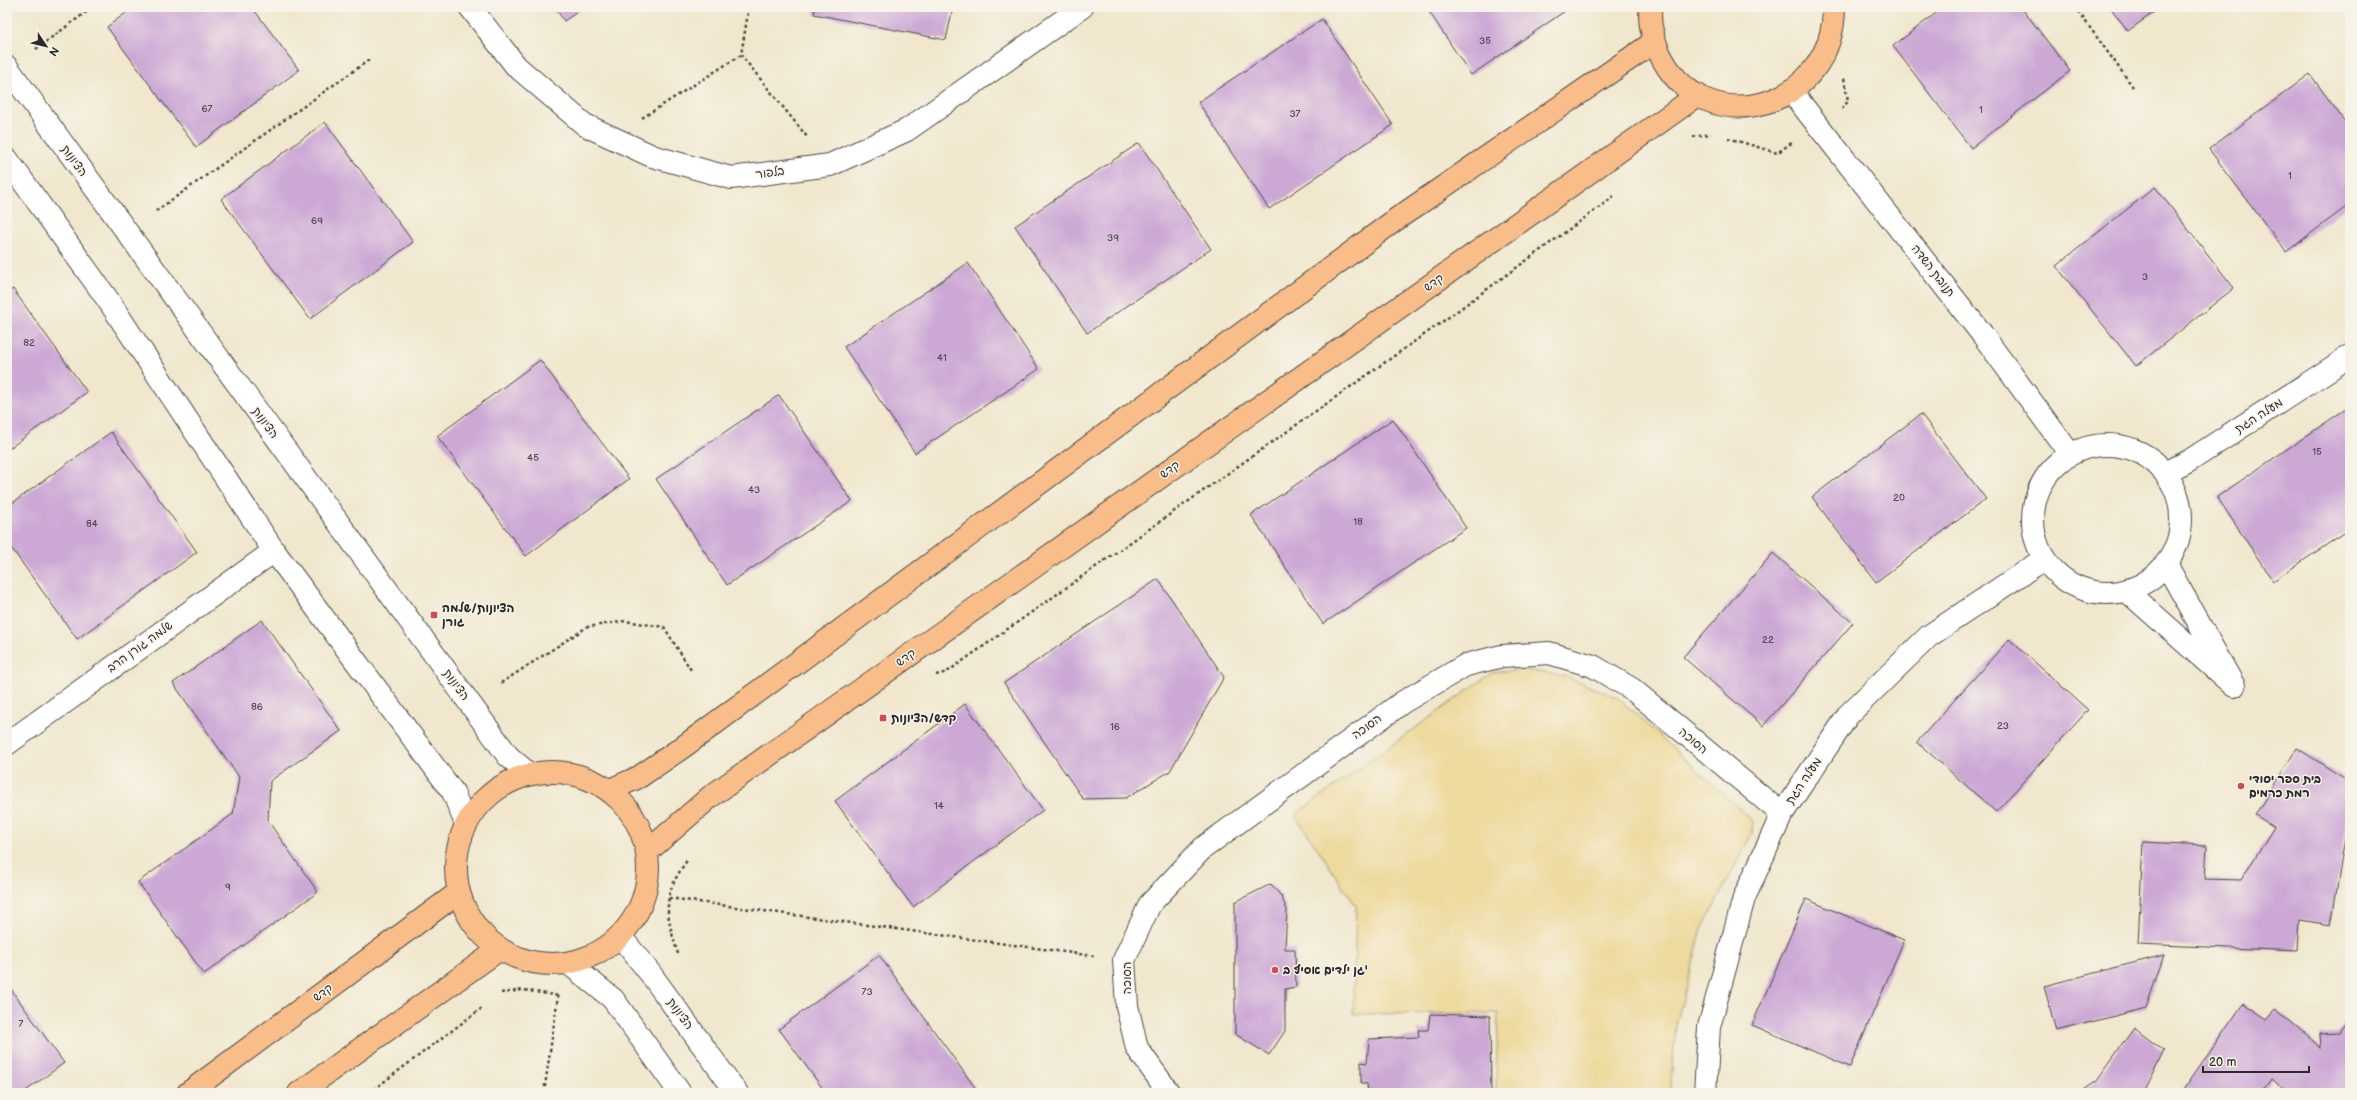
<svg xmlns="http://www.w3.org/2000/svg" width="2357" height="1100" viewBox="0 0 2357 1100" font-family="'Balsamiq Sans','Playpen Sans Hebrew',sans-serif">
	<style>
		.sand { fill: #eeda9e; stroke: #8c8264 }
		.building { fill: #cca8d5 }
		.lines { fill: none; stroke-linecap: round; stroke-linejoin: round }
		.minor-casing { stroke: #494743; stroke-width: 24 }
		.major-casing { stroke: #494743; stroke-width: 24 }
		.path { stroke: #494743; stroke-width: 2.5; stroke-dasharray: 3 3; stroke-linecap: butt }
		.minor { stroke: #fff; stroke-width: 22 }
		.major { stroke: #f8bd89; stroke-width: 22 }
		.poi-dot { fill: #d1495b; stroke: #f7f3e8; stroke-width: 1.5 }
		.labels { text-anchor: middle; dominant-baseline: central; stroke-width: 3; stroke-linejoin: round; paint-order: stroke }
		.number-label { font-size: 10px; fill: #534a56 }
		.street-label { font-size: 12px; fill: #2b2b2b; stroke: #f7f3e8 }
		.poi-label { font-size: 12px; font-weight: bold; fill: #2b2b2b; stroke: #f7f3e8; text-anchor: start }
	</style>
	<rect width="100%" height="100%" fill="#f7f3e8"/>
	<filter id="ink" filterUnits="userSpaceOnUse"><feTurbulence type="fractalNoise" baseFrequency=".025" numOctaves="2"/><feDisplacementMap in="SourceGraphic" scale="8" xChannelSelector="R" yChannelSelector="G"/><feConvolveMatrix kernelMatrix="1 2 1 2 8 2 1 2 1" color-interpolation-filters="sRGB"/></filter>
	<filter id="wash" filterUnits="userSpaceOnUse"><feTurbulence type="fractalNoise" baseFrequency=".012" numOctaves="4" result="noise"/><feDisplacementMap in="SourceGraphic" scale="16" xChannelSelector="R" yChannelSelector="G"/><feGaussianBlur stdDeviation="0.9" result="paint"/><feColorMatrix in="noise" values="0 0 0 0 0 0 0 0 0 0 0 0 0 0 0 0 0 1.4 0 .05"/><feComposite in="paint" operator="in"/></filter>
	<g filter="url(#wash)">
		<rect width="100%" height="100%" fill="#f0e7cd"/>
		<path class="sand" d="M 1524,670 L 1564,676 L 1618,698 L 1753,821 L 1752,833 L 1702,929 L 1676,1025 L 1670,1093 L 1496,1093 L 1498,1013 L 1353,1014 L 1356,906 L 1295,815 L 1493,672 Z"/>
		<g id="blocks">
			<path class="building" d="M 134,7 L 252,7 L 299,70 L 196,147 L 107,27 Z
				M 555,7 L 584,7 L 564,21 Z
				M 815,7 L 953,7 L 946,40 L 814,14 Z
				M 1426,7 L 1571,7 L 1471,75 Z
				M 1944,7 L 2021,7 L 2070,71 L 1971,148 L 1893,46 Z
				M 2110,7 L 2161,7 L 2128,31 Z
				M 1322,19 L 1393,125 L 1269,209 L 1198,102 Z
				M 2310,74 L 2350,129 L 2350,204 L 2286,252 L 2209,149 Z
				M 325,122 L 413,242 L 310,319 L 221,199 Z
				M 1139,143 L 1211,249 L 1087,333 L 1015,226 Z
				M 2155,187 L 2234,288 L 2136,366 L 2056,266 Z
				M 968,263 L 1039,369 L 915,453 L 844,347 Z
				M 13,289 L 87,392 L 7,450 L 7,293 Z
				M 540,360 L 629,479 L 526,556 L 437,436 Z
				M 779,395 L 852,501 L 727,585 L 656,479 Z
				M 2350,406 L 2350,529 L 2273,581 L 2217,497 Z
				M 1921,414 L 1986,499 L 1876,582 L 1812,497 Z
				M 1393,419 L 1466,528 L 1323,624 L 1251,515 Z
				M 111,432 L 197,552 L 77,639 L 7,542 L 7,507 Z
				M 1773,553 L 1853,623 L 1763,726 L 1683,657 Z
				M 1158,579 L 1224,677 L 1170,771 L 1126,798 L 1083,799 L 1004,683 Z
				M 262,620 L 341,731 L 270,781 L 268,821 L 318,892 L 204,974 L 138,882 L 233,814 L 239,777 L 173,683 Z
				M 2009,639 L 2088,710 L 1996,812 L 1917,742 Z
				M 965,704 L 1043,810 L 913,907 L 835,801 Z
				M 2297,748 L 2350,782 L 2350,806 L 2331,925 L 2299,920 L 2297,951 L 2138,944 L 2143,842 L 2207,845 L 2205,879 L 2241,880 L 2274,827 L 2255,815 Z
				M 1271,884 L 1281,896 L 1287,910 L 1285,949 L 1295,949 L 1296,987 L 1285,989 L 1285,1031 L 1269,1055 L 1235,1034 L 1235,902 Z
				M 1806,899 L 1904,940 L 1850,1067 L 1752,1025 Z
				M 879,955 L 979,1093 L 826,1093 L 779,1029 Z
				M 2164,955 L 2146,1008 L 2056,1031 L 2044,986 Z
				M 7,984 L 64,1063 L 23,1093 L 7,1093 Z
				M 2243,1003 L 2267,1019 L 2276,1009 L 2321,1048 L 2320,1034 L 2338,1033 L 2350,1016 L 2350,1093 L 2288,1093 L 2272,1079 L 2262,1093 L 2181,1093 Z
				M 1430,1014 L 1490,1016 L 1491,1093 L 1368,1093 L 1367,1084 L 1361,1083 L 1361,1062 L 1367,1063 L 1369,1039 L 1419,1037 L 1418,1030 L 1428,1030 Z
				M 2134,1028 L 2164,1051 L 2143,1093 L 2078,1093 L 2097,1080 Z"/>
		</g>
	</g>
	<g filter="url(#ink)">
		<use href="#blocks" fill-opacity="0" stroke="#494743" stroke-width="1"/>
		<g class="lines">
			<defs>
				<path id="minor" d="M 470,7 L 516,66 L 585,125 L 652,156 L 731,178 L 830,165 L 907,130 L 1082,7
					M 7,67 L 508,756 L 529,774
					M 1791,91 L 1982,334 L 2070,454
					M 7,159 L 108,300 L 274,551 L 453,792 L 466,824
					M2033 519a74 74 0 1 1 148 0a74 74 0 1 1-148 0Z
					M 2166,473 L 2189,461 L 2350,356
					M 2127,591 L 2234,686 L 2166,564
					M 7,744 L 274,551
					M 620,936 L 650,973 L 737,1093
					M 568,963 L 613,999 L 680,1093
					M 1169,1093 L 1137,1048 L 1127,1006 L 1124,960 L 1150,904 L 1203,848 L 1403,702 L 1466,665 L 1502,656 L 1549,653 L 1593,666 L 1632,689 L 1782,814
					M 1705,1093 L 1709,1027 L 1744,898 L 1782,814 L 1849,714 L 1929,636 L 2044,559"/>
				<path id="major" d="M 1651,7 C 1648,20 1653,39 1659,52 C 1702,146 1834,110 1834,7
					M456 868a96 96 0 1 1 192 0a96 96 0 1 1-192 0Z
					M 610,790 L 639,777 L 683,747 L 1398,218 L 1654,42
					M 647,852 L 710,797 L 1698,95
					M 188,1093 L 459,892
					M 299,1093 L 500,949"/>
			</defs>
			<use href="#minor" class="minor-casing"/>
			<use href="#major" class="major-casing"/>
			<path class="path" d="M 749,7 L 741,55 L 808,138
				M 2075,7 L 2133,87
				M 36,49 L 93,7
				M 1842,109 L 1848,101 L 1844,78
				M 642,118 L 741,55
				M 1693,137 L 1711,134
				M 1728,138 L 1777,153 L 1793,142
				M 156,211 L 369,60
				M 936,675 L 947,672 L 1442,322 L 1612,198 L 1614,193
				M 501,683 L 587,627 L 625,621 L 664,627 L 691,670
				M 669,898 L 1094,956
				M 678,954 C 665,911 661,897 688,859
				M 501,993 L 523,990 L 559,996
				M 369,1093 L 482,1008
				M 544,1093 L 558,996"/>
			<use href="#minor" class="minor"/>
			<use href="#major" class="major"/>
		</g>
	</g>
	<g class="poi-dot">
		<rect x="430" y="611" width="8" height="8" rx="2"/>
		<rect x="879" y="714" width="8" height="8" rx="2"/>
		<circle cx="2241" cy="786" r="4"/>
		<circle cx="1275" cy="970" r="4"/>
	</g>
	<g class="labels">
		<g class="number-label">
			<text x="1485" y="41">35</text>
			<text x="207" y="109">67</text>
			<text x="1981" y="110">1</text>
			<text x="1295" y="114">37</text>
			<text x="2290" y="176">1</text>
			<text x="317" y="221">69</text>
			<text x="1113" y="238">39</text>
			<text x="2145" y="277">3</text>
			<text x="29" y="343">82</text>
			<text x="942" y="358">41</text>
			<text x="2317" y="452">15</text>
			<text x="533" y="458">45</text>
			<text x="754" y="490">43</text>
			<text x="1899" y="498">20</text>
			<text x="1358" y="522">18</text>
			<text x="92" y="524">84</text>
			<text x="1768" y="640">22</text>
			<text x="257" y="707">86</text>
			<text x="2003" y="726">23</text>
			<text x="1115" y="727">16</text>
			<text x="939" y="806">14</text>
			<text x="228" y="887">9</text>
			<text x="867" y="992">73</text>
			<text x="21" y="1024">7</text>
		</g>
		<g class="street-label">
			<text transform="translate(74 161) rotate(54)">הציונות</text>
			<text transform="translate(770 173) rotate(-8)">בלפור</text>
			<text transform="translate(1933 271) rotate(52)">תנובת השדה</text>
			<text transform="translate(1434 283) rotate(-35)">קדש</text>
			<text transform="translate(2259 416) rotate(-33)">מעלה הגת</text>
			<text transform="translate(265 423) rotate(54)">הציונות</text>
			<text transform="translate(1170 470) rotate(-35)">קדש</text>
			<text transform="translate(140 647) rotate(-36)">שלמה גורן הרב</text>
			<text transform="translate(906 658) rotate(-35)">קדש</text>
			<text transform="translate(456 685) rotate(54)">הציונות</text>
			<text transform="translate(1367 727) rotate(-36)">הסוכה</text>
			<text transform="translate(1693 741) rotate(40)">הסוכה</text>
			<text transform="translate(1804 781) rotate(-56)">מעלה הגת</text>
			<text transform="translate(1127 978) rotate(-90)">הסוכה</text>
			<text transform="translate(323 993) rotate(-36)">קדש</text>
			<text transform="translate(680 1014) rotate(54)">הציונות</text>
		</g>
		<g class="poi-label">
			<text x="442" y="608">הציונות/שלמה<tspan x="442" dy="14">גורן</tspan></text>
			<text x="891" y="718">קדש/הציונות</text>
			<text x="2249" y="779">בית ספר יסודי<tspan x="2249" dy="14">רמת כרמים</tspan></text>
			<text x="1283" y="970">גן ילדים אסיף ב'</text>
		</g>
	</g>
	<rect width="2357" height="1100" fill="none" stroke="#f7f3e8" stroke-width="24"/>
	<g transform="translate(46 46) rotate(125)" stroke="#f7f3e8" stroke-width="3" paint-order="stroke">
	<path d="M0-3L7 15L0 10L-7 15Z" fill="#2b2b2b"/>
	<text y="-6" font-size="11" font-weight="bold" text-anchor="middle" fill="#2b2b2b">N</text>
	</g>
	<path d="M2203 1066v6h106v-6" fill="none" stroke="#2b2b2b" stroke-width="2"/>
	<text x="2209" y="1066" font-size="12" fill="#2b2b2b" stroke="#f7f3e8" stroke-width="3" paint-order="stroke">20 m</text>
</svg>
